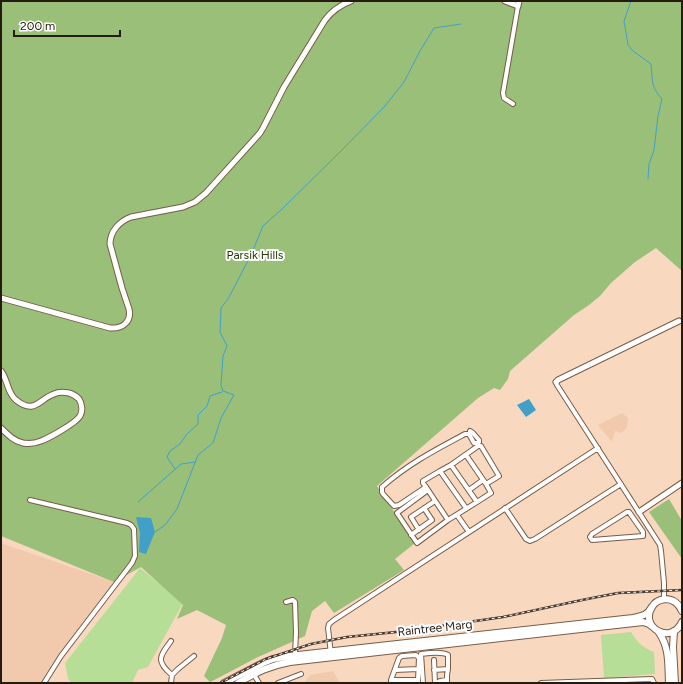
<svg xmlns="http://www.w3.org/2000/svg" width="683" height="684" viewBox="0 0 683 684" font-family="Figtree,sans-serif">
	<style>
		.built { fill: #f1caae }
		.green { fill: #b7de96 }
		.forest { fill: #99bf78 }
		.water { fill: #42a0c8 }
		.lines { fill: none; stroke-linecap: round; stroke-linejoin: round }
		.stream { stroke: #42a0c8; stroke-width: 1 }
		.minor-casing { stroke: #785c47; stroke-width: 6 }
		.tertiary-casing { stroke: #785c47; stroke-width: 7 }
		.primary-casing { stroke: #785c47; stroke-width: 8 }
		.minor { stroke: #fff; stroke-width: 4 }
		.tertiary { stroke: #fff; stroke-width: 5 }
		.primary { stroke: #fff; stroke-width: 6 }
		.rail-casing { stroke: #4a3b2f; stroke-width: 2.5 }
		.rail { stroke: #fff; stroke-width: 1; stroke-dasharray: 3; stroke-linecap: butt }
		.labels { text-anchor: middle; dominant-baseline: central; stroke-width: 4; stroke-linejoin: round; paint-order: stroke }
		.park-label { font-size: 12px; fill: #223a05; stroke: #fff }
		.street-label { font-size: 12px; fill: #261a11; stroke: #fff }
	</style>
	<rect width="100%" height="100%" fill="#f9d8c0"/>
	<path class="built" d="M 622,413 L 628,418 L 627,428 L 621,433 L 615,431 L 612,442 L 598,425 Z
		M 1,543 L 117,583 L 46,683 L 1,683 Z
		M 333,671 L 340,683 L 304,683 L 310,675 Z"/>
	<path class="green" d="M 140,568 L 183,603 L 148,667 L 138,670 L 132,683 L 72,683 L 68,679 L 65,663 Z
		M 631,632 C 637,642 643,648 654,652 L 655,674 L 604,678 L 601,635 Z"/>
	<path class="forest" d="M 1,1 L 682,1 L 682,271 L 656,248 L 635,262 L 611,283 L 600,296 L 589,305 L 574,315 L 510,371 L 508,379 L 500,390 L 494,388 L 478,398 L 377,486 L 415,543 L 395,559 L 404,570 L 334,613 L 325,601 L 312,611 L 305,636 L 256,658 L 220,677 L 210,682 L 204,676 L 222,638 L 226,625 L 197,610 L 177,619 L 183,605 L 141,567 L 114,582 L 1,536 Z
		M 669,499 L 682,521 L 682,559 L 649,512 Z"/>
	<path class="water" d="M 529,399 L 536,410 L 526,417 L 517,405 Z
		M 136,517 L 151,518 L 155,532 L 146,554 L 139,552 L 140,533 Z"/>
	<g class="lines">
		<path class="stream" d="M 631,1 L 624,21 L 628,45 L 633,51 L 651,64 C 653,80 650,86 662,99 L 658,116 L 654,150 L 649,164 L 648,179
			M 175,469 L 167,457 L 170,451 L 180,444 L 187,434 L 198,424 L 198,415 L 207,406 L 210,396 L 222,392
			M 138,502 L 181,464 L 195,462
			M 155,532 L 165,525 L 177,509 L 198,455 L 213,443 L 221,418 L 234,395 L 223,391 L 221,385 L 223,356 L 227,346 L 220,332 L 221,308 L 228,299 L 251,255 L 263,226 L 282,209 L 342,150 L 385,106 L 404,82 L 420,51 L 434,28 L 461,24"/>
		<defs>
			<path id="minor" d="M 513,104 L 504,98 L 503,93 L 518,6
				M 556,382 L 557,385 L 660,545 L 661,551 L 664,583 L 664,599
				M 466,455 L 486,484 L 491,493 L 477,502
				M 451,465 L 478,446 L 481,446 L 499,476 L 486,484
				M 426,487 L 423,483 L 423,481 L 440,471
				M 428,490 L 397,513 L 417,543 L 448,520 L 477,502 L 451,465 L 440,471 L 466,508
				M 469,490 L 483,480
				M 30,500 L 127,523 L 131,525 L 134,529 L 135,556 L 132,563 L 61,656 L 44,683
				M 505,508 L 526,539 L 530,541 L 535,539 L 621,484
				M 627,512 L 629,512 L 643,532 L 643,536 L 592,540 L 590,537 L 592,534 Z
				M 457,515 L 469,532
				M 448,520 L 426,487 L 399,505 L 394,506 L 383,494 L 382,492 L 382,487 C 408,464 435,450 465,434 L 469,434 L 474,443 L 478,443 L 479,442 L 479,440 L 473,433 L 470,431
				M 419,530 L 411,517 L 435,501
				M 411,535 L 432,520 L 424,508
				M 286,602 L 293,600 L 295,602 L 296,632 L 295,655
				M 171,641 C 160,656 155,661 172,675
				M 331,654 L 328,628 L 329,624 L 334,620 L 598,448
				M 434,660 L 435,683
				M 395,670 L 418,669
				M 434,670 L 448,669
				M 253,673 L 259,683
				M 391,680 L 399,658 L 402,656 L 416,655 L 419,658 L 418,680
				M 171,683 L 172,675 L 178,669 L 194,656
				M 278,683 L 301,674
				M 391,683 L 391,680 L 418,680 L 418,683
				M 423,683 L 421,654 C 429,653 442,651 448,655 L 448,669 L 447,675 L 447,683
				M 436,683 L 440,681 L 446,680
				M 541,683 L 652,679 L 654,683"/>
			<path id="tertiary" d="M 505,1 L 518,6 L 519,1
				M 1,298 L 110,328 C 122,329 132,322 129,309 L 122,288 L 110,244 C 110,231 120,221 131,217 L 183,207 L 195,202 L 206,193 L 260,133 L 263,128 L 284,87 L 325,20 C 332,11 340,5 351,1
				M 1,371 C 8,380 7,393 16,400 C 35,415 39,399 54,394 C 58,392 64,392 69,393 C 73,394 76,396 79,399 C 82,404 83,411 80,416 C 76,423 49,438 41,441 C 36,443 29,444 23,443 C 14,441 8,435 1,428
				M 556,382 L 558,380 L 679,321
				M 639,512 L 682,483"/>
			<path id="primary" d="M 682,611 C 679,604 673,599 665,599 C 659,600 654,603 652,607 C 639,627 671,646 682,622
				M 658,631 C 670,648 668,663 669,683
				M 674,631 L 673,647 L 675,683
				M 224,683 L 263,663 L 273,659 L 289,656 L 633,618 C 641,616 647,616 651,608
				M 238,683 C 256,673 268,666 290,662 L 643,622 L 649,624 L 653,627"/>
		</defs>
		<use href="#minor" class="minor-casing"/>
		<use href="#tertiary" class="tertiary-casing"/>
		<use href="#primary" class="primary-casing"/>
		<use href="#minor" class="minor"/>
		<use href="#tertiary" class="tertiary"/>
		<use href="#primary" class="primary"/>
		<defs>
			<path id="rail" d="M 220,683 L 266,659 L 311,644 L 347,637 L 406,631 L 503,617 L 582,600 L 618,593 L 682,590"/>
		</defs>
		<use href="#rail" class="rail-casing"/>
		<use href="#rail" class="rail"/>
	</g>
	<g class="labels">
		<g class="park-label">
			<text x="255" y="255">Parsik Hills</text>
		</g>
		<g class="street-label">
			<text transform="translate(435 628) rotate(-6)">Raintree Marg</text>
		</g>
	</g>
	<rect width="683" height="684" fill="none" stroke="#261a11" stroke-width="4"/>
	<path d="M14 30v6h106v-6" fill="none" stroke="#261a11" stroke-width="2"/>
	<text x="20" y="30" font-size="12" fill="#261a11" stroke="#ffffff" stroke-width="3" paint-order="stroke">200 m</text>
</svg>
